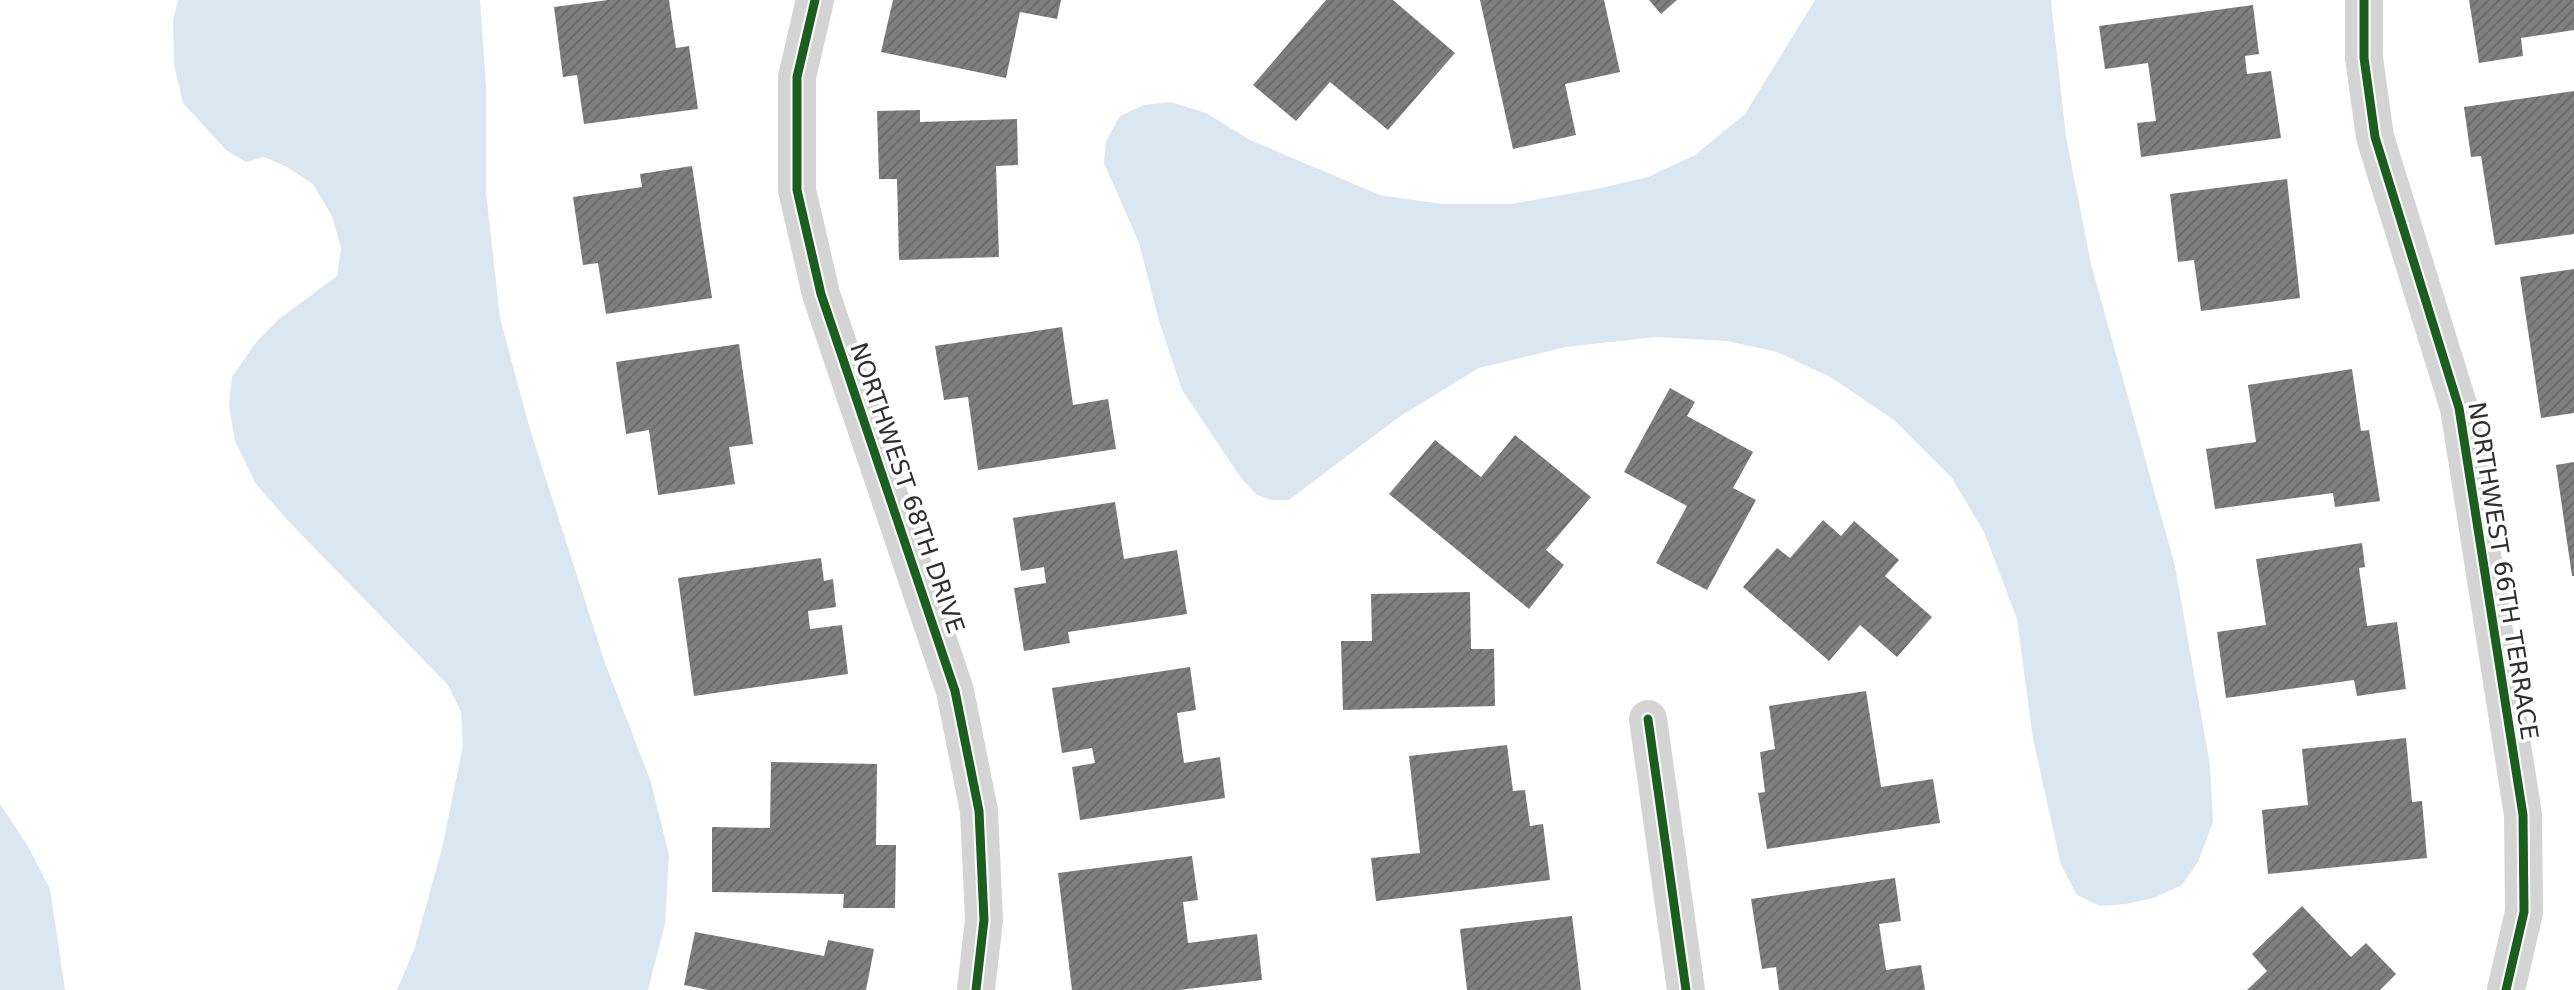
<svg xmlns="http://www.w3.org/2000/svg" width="2574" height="990" viewBox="0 0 2574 990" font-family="'DejaVu Sans',sans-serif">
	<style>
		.water { fill: #dbe7f0 }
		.building { fill: url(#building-hatch) }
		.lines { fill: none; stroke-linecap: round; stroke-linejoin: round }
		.minor { stroke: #d4d4d4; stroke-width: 38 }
		.cycleway-casing { stroke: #fff; stroke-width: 13 }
		.cycleway { stroke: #1b5e20; stroke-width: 9 }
		.labels { text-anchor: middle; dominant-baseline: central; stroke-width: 7; stroke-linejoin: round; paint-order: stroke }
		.street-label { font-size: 24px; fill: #2f2f2f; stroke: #fff }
	</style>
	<defs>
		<pattern id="building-hatch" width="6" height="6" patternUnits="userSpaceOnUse" patternTransform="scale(1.75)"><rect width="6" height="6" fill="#7f7f7f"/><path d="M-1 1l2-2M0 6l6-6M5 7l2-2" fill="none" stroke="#686868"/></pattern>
	</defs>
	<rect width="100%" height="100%" fill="#fff"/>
	<path class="water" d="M 178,0 L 480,0 L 486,85 L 486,193 L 500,318 L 529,426 L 605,663 L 651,782 L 669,855 L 665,924 L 648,990 L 397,990 L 414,950 L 442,848 L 463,746 L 461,712 L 448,685 L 291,524 L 256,484 L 235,441 L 229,405 L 232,377 L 257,341 L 278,320 L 337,276 L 341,248 L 332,216 L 313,184 L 287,167 L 264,157 L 246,162 L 226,150 L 183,103 L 174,65 L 173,20 Z
		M 1815,0 L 2051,0 L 2066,137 L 2091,264 L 2175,566 L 2210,765 L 2213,822 L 2198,862 L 2182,885 L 2154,898 L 2126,904 L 2100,906 L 2077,895 L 2061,865 L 2033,739 L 2017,619 L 1984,532 L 1952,478 L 1894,420 L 1832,378 L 1777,352 L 1727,341 L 1656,337 L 1566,347 L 1479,368 L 1399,417 L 1289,500 L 1272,500 L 1257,495 L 1241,478 L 1182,390 L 1159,321 L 1139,243 L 1104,163 L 1106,141 L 1120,116 L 1144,105 L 1171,102 L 1206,113 L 1250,140 L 1380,195 L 1441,204 L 1511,204 L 1601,188 L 1648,177 L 1695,155 L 1745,114 Z
		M 0,804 L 29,848 L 50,889 L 65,990 L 0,990 Z"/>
	<path class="building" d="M 608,0 L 669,0 L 676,48 L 689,46 L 698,109 L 584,124 L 577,75 L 563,77 L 554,7 Z
		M 893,0 L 1061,0 L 1057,19 L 1020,12 L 1006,78 L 881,52 Z
		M 1326,0 L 1393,0 L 1455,53 L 1388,130 L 1330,82 L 1296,121 L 1253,85 Z
		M 1480,0 L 1604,0 L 1620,72 L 1565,84 L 1576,135 L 1513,149 Z
		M 1649,0 L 1677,0 L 1661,14 Z
		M 2469,0 L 2574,0 L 2574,30 L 2521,38 L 2523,56 L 2479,63 Z
		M 2253,5 L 2259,54 L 2245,56 L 2247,74 L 2271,71 L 2281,138 L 2141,157 L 2137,123 L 2156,121 L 2148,63 L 2105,69 L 2099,26 Z
		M 2574,91 L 2574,234 L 2495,245 L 2481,156 L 2471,157 L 2464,107 Z
		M 920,110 L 920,122 L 1017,119 L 1018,165 L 996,166 L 999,257 L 899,260 L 897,179 L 879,179 L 877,111 Z
		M 692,166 L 712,298 L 606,314 L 598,263 L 583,265 L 573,197 L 642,187 L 640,174 Z
		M 2287,179 L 2300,298 L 2201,311 L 2194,260 L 2178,262 L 2170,194 Z
		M 2574,269 L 2574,413 L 2541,418 L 2520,277 Z
		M 1062,327 L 1073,405 L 1108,399 L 1116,449 L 978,470 L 968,397 L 944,400 L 935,346 Z
		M 739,344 L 753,444 L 729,447 L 735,484 L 658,495 L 649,430 L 626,434 L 616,362 Z
		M 2352,369 L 2361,431 L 2369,430 L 2380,501 L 2335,507 L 2333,493 L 2215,509 L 2206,449 L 2256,442 L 2248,385 Z
		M 1670,388 L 1695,402 L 1687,416 L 1753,452 L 1733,488 L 1756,500 L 1707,590 L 1656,563 L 1687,506 L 1624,472 Z
		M 1515,435 L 1591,497 L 1546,550 L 1564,565 L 1529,609 L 1389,494 L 1435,440 L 1481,477 Z
		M 2574,462 L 2574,576 L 2572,576 L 2556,465 Z
		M 1115,502 L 1124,559 L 1177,550 L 1187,614 L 1068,632 L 1070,643 L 1024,651 L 1014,588 L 1046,583 L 1044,567 L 1021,571 L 1013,518 Z
		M 1823,520 L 1841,536 L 1854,521 L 1899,560 L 1885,576 L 1932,617 L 1897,657 L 1860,625 L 1829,661 L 1743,587 L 1777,548 L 1790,558 Z
		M 2362,543 L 2365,567 L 2359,568 L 2367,626 L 2397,622 L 2406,689 L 2357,696 L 2354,680 L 2226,698 L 2217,632 L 2266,625 L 2256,559 Z
		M 821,558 L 824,581 L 833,579 L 836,607 L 808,611 L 810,629 L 842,625 L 848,674 L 694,696 L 678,578 Z
		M 1470,592 L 1471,649 L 1494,649 L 1495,706 L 1343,710 L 1341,641 L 1372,641 L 1371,594 Z
		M 1190,667 L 1196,710 L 1177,713 L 1184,763 L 1220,757 L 1225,798 L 1080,820 L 1072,767 L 1095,763 L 1092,748 L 1062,753 L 1052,688 Z
		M 1866,691 L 1881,787 L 1933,779 L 1940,823 L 1767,849 L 1758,793 L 1765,792 L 1760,752 L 1775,749 L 1769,706 Z
		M 2406,738 L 2412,802 L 2422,801 L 2427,858 L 2268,874 L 2262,810 L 2308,805 L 2302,749 Z
		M 1507,745 L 1513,791 L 1525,790 L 1530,826 L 1543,824 L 1550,880 L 1376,901 L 1371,858 L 1420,853 L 1409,756 Z
		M 771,762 L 877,764 L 876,845 L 896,845 L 895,908 L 843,908 L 844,894 L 712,892 L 712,827 L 770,828 Z
		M 1192,856 L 1198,900 L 1183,902 L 1188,943 L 1257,934 L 1262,980 L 1179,990 L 1072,990 L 1058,873 Z
		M 1895,878 L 1901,921 L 1879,924 L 1886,970 L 1921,965 L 1925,990 L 1779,990 L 1776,967 L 1762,969 L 1751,899 Z
		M 2302,906 L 2351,957 L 2366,943 L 2396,974 L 2380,990 L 2247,990 L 2267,971 L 2252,954 Z
		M 1572,916 L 1581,990 L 1467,990 L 1460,929 Z
		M 695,932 L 824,956 L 828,940 L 874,949 L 866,990 L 708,990 L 684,985 Z"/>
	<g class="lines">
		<path class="minor" d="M 815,0 L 797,77 L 797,190 L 821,294 L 955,691 L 979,811 L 984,920 L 976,990
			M 2364,0 L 2364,58 L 2375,137 L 2459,408 L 2523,815 L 2524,912 L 2506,990
			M 1648,719 L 1686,990"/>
		<defs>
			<path id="cycleway" d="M 815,0 L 797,77 L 797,190 L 821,294 L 955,691 L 979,811 L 984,920 L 976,990
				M 2364,0 L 2364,58 L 2375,137 L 2459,408 L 2523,815 L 2524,912 L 2506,990
				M 1648,719 L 1686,990"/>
		</defs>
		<use href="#cycleway" class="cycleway-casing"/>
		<use href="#cycleway" class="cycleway"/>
	</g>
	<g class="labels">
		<g class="street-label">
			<text transform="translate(907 488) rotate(71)">NORTHWEST 68TH DRIVE</text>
			<text transform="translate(2503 571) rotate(81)">NORTHWEST 66TH TERRACE</text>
		</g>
	</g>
</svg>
